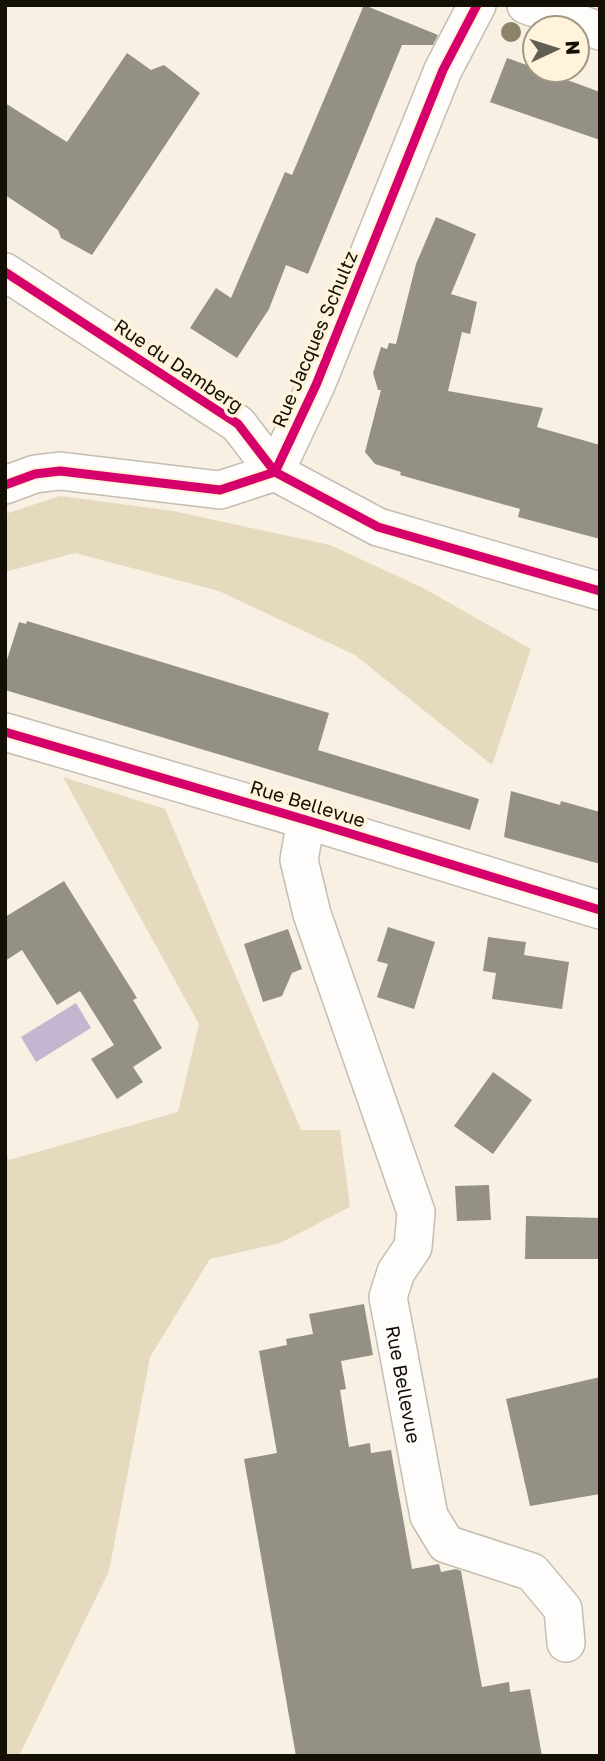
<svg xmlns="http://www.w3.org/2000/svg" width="605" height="1761" viewBox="0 0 605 1761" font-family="'Golos Text',sans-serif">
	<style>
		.green { fill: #e5d9be }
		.water { fill: #c2b6d0 }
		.building { fill: #959085 }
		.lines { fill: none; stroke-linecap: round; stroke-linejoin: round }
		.minor-casing { stroke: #c3bdb2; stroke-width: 40 }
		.minor { stroke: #fefdfb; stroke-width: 37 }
		.cycleway-casing { stroke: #fff4db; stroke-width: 13 }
		.cycleway { stroke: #d6006c; stroke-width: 9 }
		.tree { fill: #8d8368 }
		.labels { text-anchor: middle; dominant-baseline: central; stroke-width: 7; stroke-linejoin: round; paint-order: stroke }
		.street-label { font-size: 19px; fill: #141005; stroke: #fff4db }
	</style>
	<rect width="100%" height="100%" fill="#f7f0e3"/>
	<path class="green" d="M 60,496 L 173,511 L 330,545 L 423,588 L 531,649 L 492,765 L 355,655 L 219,591 L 75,553 L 5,572 L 5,514 Z
		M 63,777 L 165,809 L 301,1130 L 340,1130 L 350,1207 L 280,1243 L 210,1259 L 150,1357 L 109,1571 L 19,1756 L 5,1756 L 5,1155 L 9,1160 L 178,1112 L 199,1024 Z"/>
	<path class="water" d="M 76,1003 L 91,1028 L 36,1062 L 21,1037 Z"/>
	<path class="building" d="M 364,5 L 438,35 L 433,45 L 402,45 L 308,274 L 286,265 L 269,309 L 237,358 L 190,328 L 216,288 L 231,298 L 285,172 L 292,175 Z
		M 127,53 L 151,70 L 164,65 L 200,93 L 92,255 L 61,238 L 58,230 L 5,195 L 5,103 L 67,142 Z
		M 507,58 L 600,92 L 600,140 L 490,102 Z
		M 436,217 L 476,234 L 451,294 L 477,302 L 470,334 L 462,332 L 448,391 L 543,408 L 537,427 L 600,445 L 600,539 L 518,517 L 520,509 L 400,475 L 401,472 L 375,464 L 365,452 L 381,390 L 378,390 L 373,373 L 381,347 L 387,349 L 389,343 L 396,344 L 416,264 Z
		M 27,621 L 329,713 L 318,750 L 479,799 L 470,830 L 5,690 L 5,666 L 19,622 L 26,624 Z
		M 511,791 L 560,805 L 561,801 L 600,812 L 600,864 L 504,837 Z
		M 64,881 L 137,998 L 133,1000 L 162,1048 L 133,1067 L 143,1082 L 117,1099 L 91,1059 L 114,1045 L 80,991 L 57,1005 L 22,950 L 5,961 L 5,917 Z
		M 388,927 L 435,942 L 414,1009 L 377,997 L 388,964 L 377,961 Z
		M 288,929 L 302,969 L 292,973 L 282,996 L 263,1002 L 244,944 Z
		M 488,937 L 526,942 L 524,955 L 569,962 L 562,1009 L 492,999 L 496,973 L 483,971 Z
		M 493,1072 L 532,1100 L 493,1154 L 454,1126 Z
		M 489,1185 L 491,1220 L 457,1221 L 455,1186 Z
		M 526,1216 L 600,1218 L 600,1259 L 525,1259 Z
		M 364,1304 L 373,1355 L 341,1361 L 346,1389 L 340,1390 L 349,1447 L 370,1443 L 371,1453 L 391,1450 L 412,1569 L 439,1564 L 441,1572 L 456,1569 L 461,1571 L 482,1687 L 509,1682 L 510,1692 L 530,1689 L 542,1756 L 296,1756 L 244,1459 L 277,1453 L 259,1351 L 287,1345 L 286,1339 L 313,1334 L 309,1314 Z
		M 600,1377 L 600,1494 L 530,1506 L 506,1399 Z"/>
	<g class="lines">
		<defs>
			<g id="minor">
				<path d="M 526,5 L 600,31"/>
				<path d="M 5,272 L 238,424 L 275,472 L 378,527 L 600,591"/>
				<path d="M 5,485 L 35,474 L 60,471 L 220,490 L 275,472 L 316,385 L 443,70 L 477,5"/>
				<path d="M 5,732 L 306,820 L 600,910"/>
				<path id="s1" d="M 306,820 L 299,860 L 312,914 L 416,1212 L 413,1247 L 396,1272 L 388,1297 L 429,1516 L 446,1544 L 532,1572 L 563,1609 L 566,1643"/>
			</g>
		</defs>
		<use href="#minor" class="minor-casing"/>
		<use href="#minor" class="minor"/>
		<defs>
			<path id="cycleway" d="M 5,272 L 238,424 L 275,472 L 378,527 L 600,591
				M 5,485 L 35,474 L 60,471 L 220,490 L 275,472 L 316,385 L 443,70 L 477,5
				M 5,732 L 306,820 L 600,910"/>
		</defs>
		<use href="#cycleway" class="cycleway-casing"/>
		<use href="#cycleway" class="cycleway"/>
	</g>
	<circle class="tree" cx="511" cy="32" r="10"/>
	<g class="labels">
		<g class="street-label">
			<text transform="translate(314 339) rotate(-67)">Rue Jacques Schultz</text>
			<text transform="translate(179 365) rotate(34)">Rue du Damberg</text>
			<text transform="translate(308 803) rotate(17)">Rue Bellevue</text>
			<text stroke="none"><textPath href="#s1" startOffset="592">Rue Bellevue</textPath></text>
		</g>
	</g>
	<rect width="605" height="1761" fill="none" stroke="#141005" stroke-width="14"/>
	<g transform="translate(556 49) rotate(86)"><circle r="33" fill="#fff4db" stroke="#a19985" stroke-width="2"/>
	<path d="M0-5L12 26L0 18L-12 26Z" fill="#635e53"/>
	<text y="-10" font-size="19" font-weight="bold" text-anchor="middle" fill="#141005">N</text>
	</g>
</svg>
